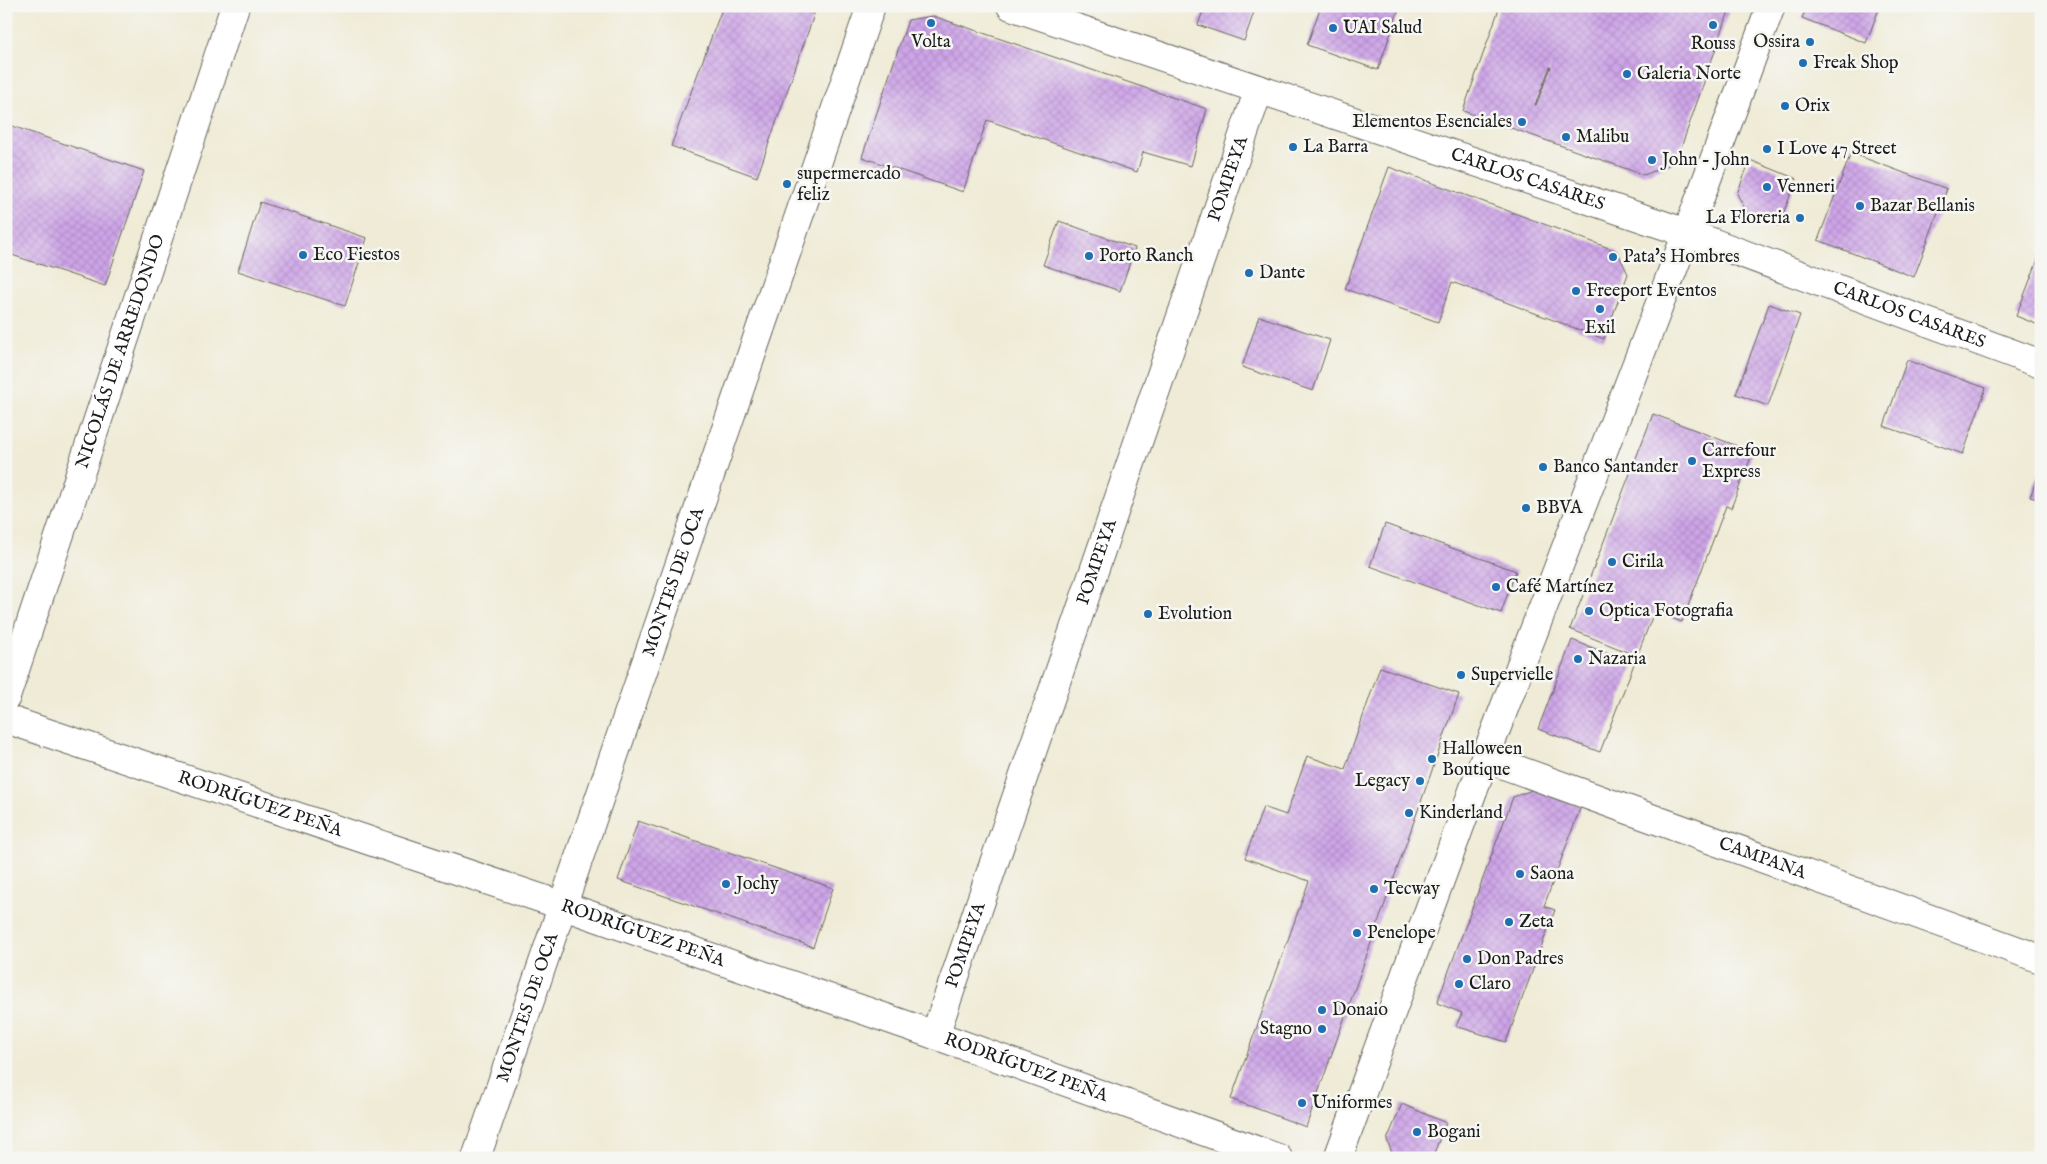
<svg xmlns="http://www.w3.org/2000/svg" width="2047" height="1164" viewBox="0 0 2047 1164" font-family="'IM FELL English',serif">
	<style>
		.building { fill: url(#building-cross-hatch); fill-rule: evenodd }
		.lines { fill: none; stroke-linecap: round; stroke-linejoin: round }
		.minor-casing { stroke: #66645d; stroke-width: 30 }
		.minor { stroke: #fff; stroke-width: 28 }
		.poi-dot { fill: #1f6fb2; stroke: #f6f6f2; stroke-width: 2 }
		.labels { text-anchor: middle; dominant-baseline: central; stroke-width: 5; stroke-linejoin: round; paint-order: stroke }
		.poi-label { font-size: 18px; fill: #1c1c1c; stroke: #f6f6f2; text-anchor: start }
		.street-label { font-size: 18px; fill: #1c1c1c; stroke: #f6f6f2 }
	</style>
	<defs>
		<pattern id="building-cross-hatch" width="8" height="8" patternUnits="userSpaceOnUse" patternTransform="scale(1.25)"><rect width="8" height="8" fill="#cea5e8"/><path d="M0 0l8 8M0 8l8-8" fill="none" stroke="#b08dc6"/></pattern>
	</defs>
	<rect width="100%" height="100%" fill="#f6f6f2"/>
	<filter id="ink" filterUnits="userSpaceOnUse"><feTurbulence type="fractalNoise" baseFrequency=".02" numOctaves="2"/><feDisplacementMap in="SourceGraphic" scale="10" xChannelSelector="R" yChannelSelector="G"/><feConvolveMatrix kernelMatrix="1 2 1 2 8 2 1 2 1" color-interpolation-filters="sRGB"/></filter>
	<filter id="wash" filterUnits="userSpaceOnUse"><feTurbulence type="fractalNoise" baseFrequency=".0096" numOctaves="4" result="noise"/><feDisplacementMap in="SourceGraphic" scale="20" xChannelSelector="R" yChannelSelector="G"/><feGaussianBlur stdDeviation="1.12" result="paint"/><feColorMatrix in="noise" values="0 0 0 0 0 0 0 0 0 0 0 0 0 0 0 0 0 1.4 0 .05"/><feComposite in="paint" operator="in"/></filter>
	<g filter="url(#wash)">
		<rect width="100%" height="100%" fill="#efebd6"/>
		<g id="blocks">
			<path class="building" d="M 723,6 L 810,6 L 814,15 L 757,177 L 671,146 Z
				M 1189,6 L 1256,6 L 1244,41 L 1198,25 L 1203,11 Z
				M 1321,6 L 1346,6 L 1360,11 L 1361,6 L 1400,6 L 1378,70 L 1307,45 Z
				M 1500,6 L 1568,6 L 1573,8 L 1573,6 L 1717,6 L 1729,11 L 1676,162 L 1644,175 L 1463,111 ZM 1550,67 L 1551,67 L 1536,105 L 1535,105 Z
				M 1807,6 L 1880,6 L 1866,43 L 1802,18 Z
				M 933,16 L 1207,109 L 1191,166 L 1143,152 L 1137,172 L 987,120 L 963,192 L 862,157 L 908,20 Z
				M 6,124 L 144,171 L 105,286 L 6,253 Z
				M 1851,153 L 1947,189 L 1914,277 L 1818,240 Z
				M 1750,160 L 1797,179 L 1778,226 L 1748,214 L 1737,194 Z
				M 1389,167 L 1617,251 L 1628,274 L 1604,339 L 1452,282 L 1438,322 L 1345,289 Z
				M 260,202 L 367,238 L 345,306 L 238,271 Z
				M 1059,221 L 1135,248 L 1120,291 L 1043,265 Z
				M 2041,252 L 2041,326 L 2016,316 Z
				M 1769,304 L 1800,315 L 1768,406 L 1736,394 Z
				M 1259,316 L 1330,340 L 1313,391 L 1242,367 Z
				M 1907,360 L 1986,388 L 1963,454 L 1884,426 Z
				M 1653,414 L 1753,452 L 1731,508 L 1726,506 L 1682,622 L 1654,612 L 1637,656 L 1570,629 Z
				M 2041,468 L 2041,500 L 2030,497 Z
				M 1385,524 L 1516,571 L 1501,613 L 1370,566 Z
				M 1572,640 L 1634,664 L 1600,752 L 1538,729 Z
				M 1380,667 L 1459,694 L 1306,1127 L 1231,1099 L 1309,881 L 1245,858 L 1263,807 L 1286,815 L 1307,756 L 1345,769 Z
				M 1535,789 L 1581,806 L 1544,906 L 1555,910 L 1506,1042 L 1456,1026 L 1462,1013 L 1437,1003 L 1513,797 Z
				M 638,821 L 833,888 L 813,947 L 618,880 Z
				M 1402,1104 L 1446,1123 L 1432,1158 L 1394,1158 L 1387,1140 Z"/>
		</g>
	</g>
	<g filter="url(#ink)">
		<use href="#blocks" fill-opacity="0" stroke="#66645d" stroke-width="1"/>
		<g class="lines">
			<defs>
				<g id="minor">
					<path id="s1" d="M 1011,6 L 1687,233 L 2041,364"/>
					<path id="s2" d="M 6,697 L 235,6"/>
					<path id="s3" d="M 6,719 L 561,905 L 935,1035 L 1278,1158"/>
					<path id="s4" d="M 1485,758 L 2041,959"/>
					<path id="s5" d="M 935,1035 L 1259,89"/>
					<path id="s6" d="M 476,1158 L 871,6"/>
					<path d="M 1338,1158 L 1485,758 L 1687,233 L 1771,6"/>
				</g>
			</defs>
			<use href="#minor" class="minor-casing"/>
			<use href="#minor" class="minor"/>
		</g>
	</g>
	<g class="poi-dot">
		<circle cx="931" cy="23" r="5"/>
		<circle cx="1713" cy="25" r="5"/>
		<circle cx="1333" cy="28" r="5"/>
		<circle cx="1810" cy="42" r="5"/>
		<circle cx="1803" cy="63" r="5"/>
		<circle cx="1627" cy="74" r="5"/>
		<circle cx="1785" cy="106" r="5"/>
		<circle cx="1522" cy="122" r="5"/>
		<circle cx="1566" cy="137" r="5"/>
		<circle cx="1293" cy="147" r="5"/>
		<circle cx="1767" cy="149" r="5"/>
		<circle cx="1652" cy="160" r="5"/>
		<circle cx="787" cy="184" r="5"/>
		<circle cx="1767" cy="187" r="5"/>
		<circle cx="1860" cy="206" r="5"/>
		<circle cx="1800" cy="218" r="5"/>
		<circle cx="303" cy="255" r="5"/>
		<circle cx="1089" cy="256" r="5"/>
		<circle cx="1613" cy="257" r="5"/>
		<circle cx="1249" cy="273" r="5"/>
		<circle cx="1576" cy="291" r="5"/>
		<circle cx="1600" cy="309" r="5"/>
		<circle cx="1692" cy="461" r="5"/>
		<circle cx="1543" cy="467" r="5"/>
		<circle cx="1526" cy="508" r="5"/>
		<circle cx="1612" cy="562" r="5"/>
		<circle cx="1496" cy="587" r="5"/>
		<circle cx="1589" cy="611" r="5"/>
		<circle cx="1148" cy="614" r="5"/>
		<circle cx="1578" cy="659" r="5"/>
		<circle cx="1461" cy="675" r="5"/>
		<circle cx="1432" cy="759" r="5"/>
		<circle cx="1420" cy="781" r="5"/>
		<circle cx="1409" cy="813" r="5"/>
		<circle cx="1520" cy="874" r="5"/>
		<circle cx="726" cy="884" r="5"/>
		<circle cx="1374" cy="889" r="5"/>
		<circle cx="1509" cy="922" r="5"/>
		<circle cx="1357" cy="933" r="5"/>
		<circle cx="1467" cy="959" r="5"/>
		<circle cx="1459" cy="984" r="5"/>
		<circle cx="1322" cy="1010" r="5"/>
		<circle cx="1322" cy="1029" r="5"/>
		<circle cx="1302" cy="1103" r="5"/>
		<circle cx="1417" cy="1132" r="5"/>
	</g>
	<g class="labels">
		<g class="poi-label">
			<text x="1343" y="28">UAI Salud</text>
			<text x="931" y="42" text-anchor="middle">Volta</text>
			<text x="1800" y="42" text-anchor="end">Ossira</text>
			<text x="1713" y="44" text-anchor="middle">Rouss</text>
			<text x="1813" y="63">Freak Shop</text>
			<text x="1637" y="74">Galeria Norte</text>
			<text x="1795" y="106">Orix</text>
			<text x="1512" y="122" text-anchor="end">Elementos Esenciales</text>
			<text x="1576" y="137">Malibu</text>
			<text x="1303" y="147">La Barra</text>
			<text x="1777" y="149">I Love 47 Street</text>
			<text x="1662" y="160">John - John</text>
			<text x="797" y="174">supermercado<tspan x="797" dy="21">feliz</tspan></text>
			<text x="1777" y="187">Venneri</text>
			<text x="1870" y="206">Bazar Bellanis</text>
			<text x="1790" y="218" text-anchor="end">La Floreria</text>
			<text x="313" y="255">Eco Fiestos</text>
			<text x="1099" y="256">Porto Ranch</text>
			<text x="1623" y="257">Pata's Hombres</text>
			<text x="1259" y="273">Dante</text>
			<text x="1586" y="291">Freeport Eventos</text>
			<text x="1600" y="328" text-anchor="middle">Exil</text>
			<text x="1702" y="451">Carrefour<tspan x="1702" dy="21">Express</tspan></text>
			<text x="1553" y="467">Banco Santander</text>
			<text x="1536" y="508">BBVA</text>
			<text x="1622" y="562">Cirila</text>
			<text x="1506" y="587">Café Martínez</text>
			<text x="1599" y="611">Optica Fotografia</text>
			<text x="1158" y="614">Evolution</text>
			<text x="1588" y="659">Nazaria</text>
			<text x="1471" y="675">Supervielle</text>
			<text x="1442" y="749">Halloween<tspan x="1442" dy="21">Boutique</tspan></text>
			<text x="1410" y="781" text-anchor="end">Legacy</text>
			<text x="1419" y="813">Kinderland</text>
			<text x="1530" y="874">Saona</text>
			<text x="736" y="884">Jochy</text>
			<text x="1384" y="889">Tecway</text>
			<text x="1519" y="922">Zeta</text>
			<text x="1367" y="933">Penelope</text>
			<text x="1477" y="959">Don Padres</text>
			<text x="1469" y="984">Claro</text>
			<text x="1332" y="1010">Donaio</text>
			<text x="1312" y="1029" text-anchor="end">Stagno</text>
			<text x="1312" y="1103">Uniformes</text>
			<text x="1427" y="1132">Bogani</text>
		</g>
		<g class="street-label">
			<text stroke="none"><textPath href="#s5" startOffset="905">POMPEYA</textPath></text>
			<text stroke="none"><textPath href="#s1" startOffset="545">CARLOS CASARES</textPath></text>
			<text stroke="none"><textPath href="#s1" startOffset="950">CARLOS CASARES</textPath></text>
			<text stroke="none"><textPath href="#s2" startOffset="364">NICOLÁS DE ARREDONDO</textPath></text>
			<text stroke="none"><textPath href="#s5" startOffset="500">POMPEYA</textPath></text>
			<text stroke="none"><textPath href="#s6" startOffset="609">MONTES DE OCA</textPath></text>
			<text stroke="none"><textPath href="#s3" startOffset="268">RODRÍGUEZ PEÑA</textPath></text>
			<text stroke="none"><textPath href="#s4" startOffset="295">CAMPANA</textPath></text>
			<text stroke="none"><textPath href="#s3" startOffset="672">RODRÍGUEZ PEÑA</textPath></text>
			<text stroke="none"><textPath href="#s5" startOffset="95">POMPEYA</textPath></text>
			<text stroke="none"><textPath href="#s6" startOffset="159">MONTES DE OCA</textPath></text>
			<text stroke="none"><textPath href="#s3" startOffset="1078">RODRÍGUEZ PEÑA</textPath></text>
		</g>
	</g>
	<rect width="2047" height="1164" fill="none" stroke="#f6f6f2" stroke-width="25"/>
</svg>
